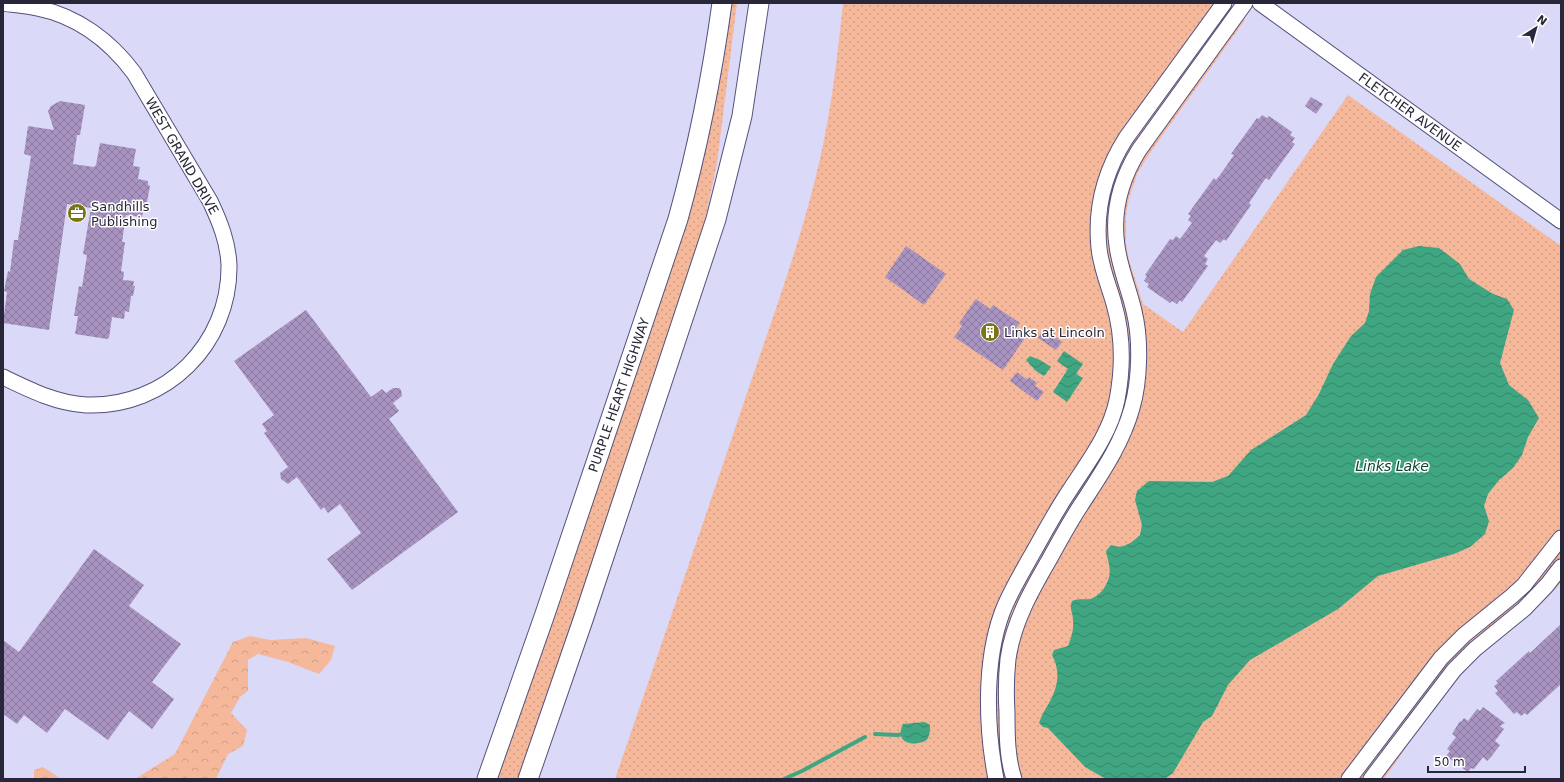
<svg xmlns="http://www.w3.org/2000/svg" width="1564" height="782" viewBox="0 0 1564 782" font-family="'DejaVu Sans',sans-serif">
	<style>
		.grass { fill: url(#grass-dots) }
		.forest { fill: url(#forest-crowns) }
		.water { fill: url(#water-waves) }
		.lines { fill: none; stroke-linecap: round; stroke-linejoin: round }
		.stream { stroke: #3fa681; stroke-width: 4 }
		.building { fill: url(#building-cross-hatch) }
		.minor-casing { stroke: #54517b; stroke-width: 17 }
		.major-casing { stroke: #54517b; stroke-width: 21 }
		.minor { stroke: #fff; stroke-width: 15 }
		.major { stroke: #fff; stroke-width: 19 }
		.labels { text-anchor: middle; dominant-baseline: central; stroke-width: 3; stroke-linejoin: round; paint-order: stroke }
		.street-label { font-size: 13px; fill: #28273a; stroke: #fefefe }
		.poi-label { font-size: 13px; fill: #28273a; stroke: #fefefe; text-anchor: start }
		.water-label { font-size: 14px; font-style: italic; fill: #094532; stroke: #fefefe }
	</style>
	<defs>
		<pattern id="grass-dots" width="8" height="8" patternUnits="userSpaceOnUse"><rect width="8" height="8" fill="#f5b89b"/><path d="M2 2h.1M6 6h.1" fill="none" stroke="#d29e86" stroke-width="1.8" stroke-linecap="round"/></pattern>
		<pattern id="forest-crowns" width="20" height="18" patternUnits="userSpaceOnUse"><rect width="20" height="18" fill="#f5b89b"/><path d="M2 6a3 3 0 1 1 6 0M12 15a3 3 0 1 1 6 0" fill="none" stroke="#d29e86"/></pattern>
		<pattern id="water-waves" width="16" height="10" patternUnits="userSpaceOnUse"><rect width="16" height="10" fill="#3fa681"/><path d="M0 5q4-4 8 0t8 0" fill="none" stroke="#35876b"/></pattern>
		<pattern id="building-cross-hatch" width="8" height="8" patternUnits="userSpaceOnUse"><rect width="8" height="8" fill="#a994c1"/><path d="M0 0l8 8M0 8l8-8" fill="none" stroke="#8a799e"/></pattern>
	</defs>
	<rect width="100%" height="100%" fill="#dad9f8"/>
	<path class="grass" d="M 731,3 L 737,3 L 717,163 L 699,249 L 518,779 L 497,779 L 687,222 L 704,158 L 724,59 Z
		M 843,3 L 1221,3 L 1245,20 L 1152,150 L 1138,172 L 1129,198 L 1126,215 L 1126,244 L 1129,260 L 1143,304 L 1183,332 L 1348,95 L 1561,246 L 1561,582 C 1535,615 1500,635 1471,664 C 1438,698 1411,741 1384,779 L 615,779 C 658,654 701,530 743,405 C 768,330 796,256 815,180 C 830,122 837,62 843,3 Z"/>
	<path class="forest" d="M 250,636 L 270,640 L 306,638 L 335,646 L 331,660 L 319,674 L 288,662 L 258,654 L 248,660 L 248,691 L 240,697 L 231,713 L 247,730 L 243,746 L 228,754 L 216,779 L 135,779 L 175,754 L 233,642 Z
		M 43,767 L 61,779 L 34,779 L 34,770 Z"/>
	<path class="water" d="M 1419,246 L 1439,248 L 1460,264 L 1469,279 L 1493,294 L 1507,299 L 1514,310 L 1500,363 L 1509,385 L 1528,400 L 1539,418 L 1528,437 L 1522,455 L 1513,468 L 1499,480 L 1488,494 L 1484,506 L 1489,521 L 1485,534 L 1470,547 L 1454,554 L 1378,576 L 1338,609 L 1250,660 L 1228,685 L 1212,716 L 1203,722 L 1173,773 L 1165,779 L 1106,779 L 1085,767 L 1048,728 L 1043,727 L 1039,723 C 1041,716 1045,710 1049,703 C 1058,687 1061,672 1052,655 L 1054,650 L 1068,646 C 1071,638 1074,630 1073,620 C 1073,612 1069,610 1072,601 C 1080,598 1083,600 1090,599 C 1095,598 1100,593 1103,590 C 1113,574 1110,569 1106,551 L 1111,545 C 1123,550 1131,543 1140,535 L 1142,525 L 1135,500 L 1137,491 L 1149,481 L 1212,482 L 1228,476 L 1251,450 L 1306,415 L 1319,394 L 1333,364 L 1351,336 L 1365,323 L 1369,311 L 1370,294 L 1376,277 L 1403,250 Z
		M 1064,351 L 1083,364 L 1076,374 L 1083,378 L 1067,402 L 1053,392 L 1068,369 L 1057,361 Z
		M 1030,356 L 1040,360 L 1051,367 L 1044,376 L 1036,371 L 1026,360 Z
		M 925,722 L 930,725 C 930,729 930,734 928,738 C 924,746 892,748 903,724 Z"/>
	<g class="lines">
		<path class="stream" d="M 875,734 L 897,735 L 904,734
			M 784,779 L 802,771 L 865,737"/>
	</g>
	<path class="building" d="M 1311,97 L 1323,104 L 1316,114 L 1305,106 Z
		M 60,101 L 85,105 L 80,135 L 77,135 L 73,164 L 94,167 L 96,165 L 100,143 L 136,149 L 133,166 L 140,167 L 138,179 L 148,181 L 148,185 L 150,186 L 147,202 L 145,202 L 142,217 L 126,215 L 122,242 L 125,242 L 121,271 L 124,272 L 123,280 L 134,281 L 133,286 L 135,286 L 133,296 L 131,296 L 129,312 L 125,311 L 124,319 L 112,317 L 109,338 L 107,339 L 75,334 L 78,316 L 74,316 L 79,286 L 82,287 L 87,255 L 83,254 L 91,208 L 67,204 L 49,330 L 3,323 L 7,292 L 4,291 L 8,271 L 10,272 L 14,240 L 18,240 L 31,156 L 24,154 L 28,126 L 54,130 L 48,111 L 51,106 Z
		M 1262,115 L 1267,118 L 1269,116 L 1292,132 L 1290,135 L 1295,138 L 1292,142 L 1295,144 L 1269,180 L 1266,178 L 1263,182 L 1249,203 L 1251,205 L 1226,241 L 1224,239 L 1220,243 L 1216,240 L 1204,256 L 1208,259 L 1205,264 L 1208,266 L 1182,302 L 1180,300 L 1177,304 L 1172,301 L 1170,303 L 1147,287 L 1149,284 L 1144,281 L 1147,276 L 1145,275 L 1170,239 L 1173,240 L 1176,236 L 1180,239 L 1192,223 L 1188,220 L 1191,216 L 1188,214 L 1214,178 L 1216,180 L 1220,175 L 1234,155 L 1231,154 L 1257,118 L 1259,119 Z
		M 906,246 L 946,274 L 924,305 L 885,277 Z
		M 976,299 L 990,309 L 993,305 L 1020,323 L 1016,328 L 1027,335 L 1003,370 L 954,337 L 962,326 L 959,323 Z
		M 306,310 L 371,397 L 382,389 L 386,393 L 393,388 L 399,388 L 401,390 L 402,396 L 393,403 L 399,411 L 389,419 L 458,512 L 352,590 L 327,559 L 361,533 L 340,504 L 328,513 L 324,507 L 321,510 L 297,477 L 288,484 L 281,479 L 280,473 L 288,467 L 264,433 L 267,431 L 262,424 L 274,415 L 234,361 Z
		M 1044,329 L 1062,342 L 1056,350 L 1038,338 Z
		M 1017,372 L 1027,380 L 1029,377 L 1037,383 L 1035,386 L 1044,392 L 1037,401 L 1010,381 Z
		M 94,549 L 144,585 L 129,606 L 181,644 L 152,682 L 174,699 L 152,729 L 129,711 L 108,740 L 65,709 L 47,733 L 24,715 L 17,724 L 3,714 L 3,640 L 19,652 Z
		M 1561,624 L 1561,684 L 1527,715 L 1525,713 L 1521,716 L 1517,712 L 1514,714 L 1495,693 L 1498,691 L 1494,686 L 1498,683 L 1496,681 L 1529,651 L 1530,653 Z
		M 1483,707 L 1505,723 L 1500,726 L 1504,729 L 1495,741 L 1500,745 L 1491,757 L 1487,761 L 1483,757 L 1474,769 L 1471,768 L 1468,772 L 1446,756 L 1450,751 L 1447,749 L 1456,737 L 1452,734 L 1460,721 L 1461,722 L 1464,718 L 1468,721 L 1477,709 L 1480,711 Z"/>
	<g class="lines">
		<defs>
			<path id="minor" d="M 3,3 C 14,5 26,5 37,8 C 77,16 110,41 134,73 L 210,201 C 220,222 228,242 229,265 C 230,344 166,408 86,405 C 56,403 30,390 3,377
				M 1260,3 L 1561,221
				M 996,779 C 986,728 984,662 1002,613 C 1009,594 1020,576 1030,558 C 1042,537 1053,516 1066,496 C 1085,466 1110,435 1117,400 C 1123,369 1123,335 1114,304 C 1109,286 1101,268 1099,248 C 1095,209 1105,171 1126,138 L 1224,3
				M 1014,779 C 1007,758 1007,734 1007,713 C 1006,695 1006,677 1008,659 C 1013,623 1031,591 1049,560 C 1059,542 1069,523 1081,505 C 1101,474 1122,444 1132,408 C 1140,380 1141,339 1134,311 C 1129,289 1120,269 1117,246 C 1112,212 1121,179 1139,150 L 1245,3
				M 1349,779 L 1441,658 L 1464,635 L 1512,596 L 1524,585 L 1561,538
				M 1371,779 L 1454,670 L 1475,649 L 1524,609 L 1547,585 L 1561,567"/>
			<path id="major" d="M 487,779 L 545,614 L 678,219 C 698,147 712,76 722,3
				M 528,779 L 584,617 L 716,219 L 742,116 L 759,3"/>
		</defs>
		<use href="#minor" class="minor-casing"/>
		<use href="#major" class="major-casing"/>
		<use href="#minor" class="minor"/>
		<use href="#major" class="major"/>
	</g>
	<defs>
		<symbol id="office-disc" viewBox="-11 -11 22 22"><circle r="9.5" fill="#797418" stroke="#fefefe"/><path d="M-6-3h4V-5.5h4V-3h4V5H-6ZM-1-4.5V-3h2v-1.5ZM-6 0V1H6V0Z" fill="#fff"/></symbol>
		<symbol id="building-disc" viewBox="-11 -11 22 22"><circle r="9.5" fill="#797418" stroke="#fefefe"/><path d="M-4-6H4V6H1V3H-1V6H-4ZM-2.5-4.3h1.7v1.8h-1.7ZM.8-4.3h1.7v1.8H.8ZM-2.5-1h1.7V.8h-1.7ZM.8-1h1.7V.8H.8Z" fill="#fff"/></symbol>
	</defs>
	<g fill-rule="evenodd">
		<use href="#office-disc" x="66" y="202" width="22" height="22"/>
		<use href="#building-disc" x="979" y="321" width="22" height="22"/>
	</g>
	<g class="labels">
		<g class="street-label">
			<text transform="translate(1410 112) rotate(36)">FLETCHER AVENUE</text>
			<text transform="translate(182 156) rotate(60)">WEST GRAND DRIVE</text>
			<text transform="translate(619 395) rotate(-71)">PURPLE HEART HIGHWAY</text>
		</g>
		<g class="poi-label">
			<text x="91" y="206">Sandhills<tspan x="91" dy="15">Publishing</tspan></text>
			<text x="1004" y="332">Links at Lincoln</text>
		</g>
		<g class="water-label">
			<text x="1392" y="466">Links Lake</text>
		</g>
	</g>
	<rect width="1564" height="782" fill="none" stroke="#28273a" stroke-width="8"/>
	<g transform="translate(1536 28) rotate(37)" stroke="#fefefe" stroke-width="3" paint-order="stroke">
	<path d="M0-3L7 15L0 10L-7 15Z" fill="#28273a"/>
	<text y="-6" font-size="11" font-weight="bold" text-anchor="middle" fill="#28273a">N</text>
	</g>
	<path d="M1428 766v6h97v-6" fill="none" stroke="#28273a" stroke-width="2"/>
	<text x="1434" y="766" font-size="12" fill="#28273a" stroke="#fefefe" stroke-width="3" paint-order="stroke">50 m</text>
</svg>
